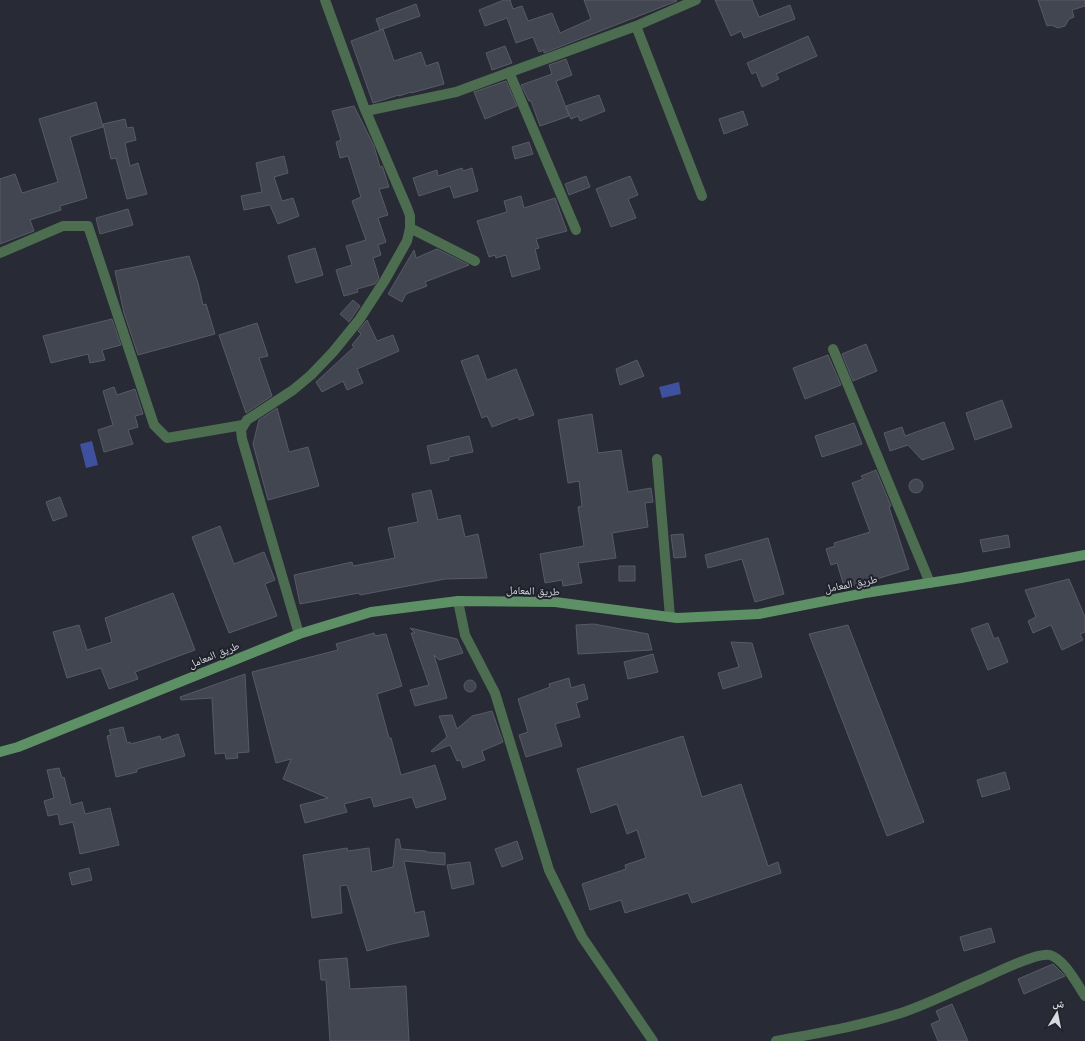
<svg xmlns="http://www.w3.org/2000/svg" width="1085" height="1041" viewBox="0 0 1085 1041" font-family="'Fira Sans','Noto Naskh Arabic',sans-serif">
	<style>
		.water { fill: #3e519f }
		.building { fill: #424650; stroke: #585b66 }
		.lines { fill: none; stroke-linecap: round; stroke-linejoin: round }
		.street { stroke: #4d6d51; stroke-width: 10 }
		.secondary { stroke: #5d9165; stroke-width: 10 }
		.labels { text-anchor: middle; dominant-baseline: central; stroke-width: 4; stroke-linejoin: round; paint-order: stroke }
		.street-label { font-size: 11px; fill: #d8dae0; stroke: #1f222b }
	</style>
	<rect width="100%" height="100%" fill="#282b35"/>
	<path class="water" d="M 679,382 L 681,394 L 662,398 L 659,387 Z
		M 92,441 L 98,465 L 86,468 L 80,444 Z"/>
	<path class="building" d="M 504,0 L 510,0 L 513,9 L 522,6 L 528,21 L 552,13 L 560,33 L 591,19 L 584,0 L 676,0 L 677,1 L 544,53 L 544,50 L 539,52 L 533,37 L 516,43 L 507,18 L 485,26 L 479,10 Z
		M 715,0 L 752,0 L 759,17 L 790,5 L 795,19 L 744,38 L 741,31 L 731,36 Z
		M 1038,0 L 1085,0 L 1085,6 L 1072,10 L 1074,17 L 1069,19 L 1065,26 L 1058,28 L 1051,25 L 1047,26 Z
		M 416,4 L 420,16 L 380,30 L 376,19 Z
		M 383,29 L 394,61 L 421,52 L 426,66 L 438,62 L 444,84 L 411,93 L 411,92 L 399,96 L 399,95 L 373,103 L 351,41 Z
		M 808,36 L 817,56 L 776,74 L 779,79 L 762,87 L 756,72 L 752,74 L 747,63 Z
		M 505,46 L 512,63 L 492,70 L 486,53 Z
		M 566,59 L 572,75 L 556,81 L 569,116 L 540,126 L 531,101 L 529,101 L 521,85 L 552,74 L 549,65 Z
		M 506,81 L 517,106 L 485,119 L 474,92 Z
		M 599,95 L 605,111 L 580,121 L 578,116 L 571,119 L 566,106 Z
		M 96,102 L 103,127 L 70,137 L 87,198 L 60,206 L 61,210 L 30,220 L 34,231 L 0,244 L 0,179 L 15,174 L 22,193 L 58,182 L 39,119 Z
		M 354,106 L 374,146 L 380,167 L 382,166 L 383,168 L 389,187 L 379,189 L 388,215 L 378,218 L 386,242 L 378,245 L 381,255 L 373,258 L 379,278 L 375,284 L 357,289 L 358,292 L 344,296 L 336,270 L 352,265 L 346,246 L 366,240 L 352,201 L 361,197 L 348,156 L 340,158 L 336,142 L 341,140 L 332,111 Z
		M 743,111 L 748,125 L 724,134 L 719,119 Z
		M 125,119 L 127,128 L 133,127 L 136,140 L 125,143 L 130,166 L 138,163 L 147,194 L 127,199 L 116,158 L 111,159 L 103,124 Z
		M 529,142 L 533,154 L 515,159 L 512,147 Z
		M 284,156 L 288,173 L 274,177 L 282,201 L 293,198 L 299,216 L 278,224 L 270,205 L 244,210 L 241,196 L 262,192 L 256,163 Z
		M 462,168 L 463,171 L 472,168 L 478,191 L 454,198 L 450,186 L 419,196 L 413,178 L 437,170 L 438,176 Z
		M 586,176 L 590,187 L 569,195 L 565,184 Z
		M 630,176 L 638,195 L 628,199 L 636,218 L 611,227 L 596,189 Z
		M 521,196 L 524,208 L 555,198 L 567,231 L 536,239 L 539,248 L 535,249 L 540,269 L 512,277 L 506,255 L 496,258 L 495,255 L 489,257 L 477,221 L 507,212 L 504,201 Z
		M 128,209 L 133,225 L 100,234 L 96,218 Z
		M 315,248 L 323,275 L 296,283 L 288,256 Z
		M 437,249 L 469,265 L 425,282 L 427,286 L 406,294 L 402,302 L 388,294 L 414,250 L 416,258 Z
		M 189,256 L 198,283 L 203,305 L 206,304 L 215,334 L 138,355 L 124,313 L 115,271 Z
		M 353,300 L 360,306 L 349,322 L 340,314 Z
		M 112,319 L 121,345 L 102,350 L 105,360 L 90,363 L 88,354 L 51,363 L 43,336 Z
		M 367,320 L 377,341 L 393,335 L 399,351 L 357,369 L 363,383 L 347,390 L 343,381 L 322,392 L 316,382 L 354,347 L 352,345 L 361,334 L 358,331 Z
		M 257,323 L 268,356 L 259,358 L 272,396 L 246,413 L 219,335 Z
		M 866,344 L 877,371 L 853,381 L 842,354 Z
		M 478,355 L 487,380 L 516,369 L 534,415 L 519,420 L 518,417 L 492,427 L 487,416 L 482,418 L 461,361 Z
		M 828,355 L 841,385 L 805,399 L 793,368 Z
		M 637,360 L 644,376 L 620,385 L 616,369 Z
		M 114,387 L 117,395 L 135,389 L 143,414 L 135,416 L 138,427 L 128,430 L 133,444 L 104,452 L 98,430 L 113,425 L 103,391 Z
		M 1002,400 L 1012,427 L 975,440 L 966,413 Z
		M 277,408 L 289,452 L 308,447 L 319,486 L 268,500 L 253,444 L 259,420 Z
		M 592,414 L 598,453 L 621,450 L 628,492 L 651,488 L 653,502 L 645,503 L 648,527 L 612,533 L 616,558 L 578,563 L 582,583 L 563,586 L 562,580 L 545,583 L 540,554 L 584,546 L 578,507 L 582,506 L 579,481 L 568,483 L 558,420 Z
		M 944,422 L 954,449 L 922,460 L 908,445 L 890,451 L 884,433 L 902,427 L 905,436 Z
		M 854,423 L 862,444 L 822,457 L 815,436 Z
		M 469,436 L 473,452 L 449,457 L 449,460 L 431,464 L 427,446 Z
		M 876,470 L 891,506 L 889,507 L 909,569 L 854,586 L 853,583 L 844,586 L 837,563 L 831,565 L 826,549 L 835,546 L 834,543 L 870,532 L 852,483 L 863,479 L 861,476 Z
		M909 486a7 7 0 1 1 14 0a7 7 0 1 1-14 0Z
		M 431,490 L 438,520 L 460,515 L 465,537 L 478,534 L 487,578 L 445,579 L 360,595 L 359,593 L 300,604 L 294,575 L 352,562 L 353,566 L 395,558 L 388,528 L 418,522 L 412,494 Z
		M 60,497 L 67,516 L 53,521 L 46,502 Z
		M 220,526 L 234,564 L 264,552 L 275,580 L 265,584 L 277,616 L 229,633 L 192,537 Z
		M 683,534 L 686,557 L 674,558 L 671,535 Z
		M 1008,535 L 1010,547 L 983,552 L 980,540 Z
		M 768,538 L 784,594 L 755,602 L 742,559 L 708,568 L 705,555 Z
		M 619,566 L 635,566 L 635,581 L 619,581 Z
		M 1069,579 L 1085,617 L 1085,632 L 1080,634 L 1083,640 L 1062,650 L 1051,625 L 1033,633 L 1028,621 L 1036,617 L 1025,590 Z
		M 173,593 L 195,650 L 135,672 L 138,679 L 109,689 L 101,668 L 67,678 L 53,632 L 79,625 L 87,650 L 112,642 L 105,618 Z
		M 988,623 L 994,639 L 998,637 L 1008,662 L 988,670 L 971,629 Z
		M 594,624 L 648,634 L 652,650 L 578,654 L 576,625 Z
		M 848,625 L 924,822 L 887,836 L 809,634 Z
		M 410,628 L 457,639 L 463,653 L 439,660 L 434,655 L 447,698 L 415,706 L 410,690 L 429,685 L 411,633 L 415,633 Z
		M 374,633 L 375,636 L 386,634 L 402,686 L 377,694 L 389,738 L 391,738 L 401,775 L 435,765 L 446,799 L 416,808 L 412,797 L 374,807 L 371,797 L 344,804 L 347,812 L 305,823 L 300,805 L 328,798 L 283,779 L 291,759 L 276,763 L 252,672 L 338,650 L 336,644 Z
		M 731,642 L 752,643 L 762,677 L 723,689 L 718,673 L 739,667 Z
		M 653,654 L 658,672 L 628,679 L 624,662 Z
		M 245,674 L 249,752 L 237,753 L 238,758 L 226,759 L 225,753 L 215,754 L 212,698 L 181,700 L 180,697 Z
		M 569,678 L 571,688 L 584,684 L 588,699 L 576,703 L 580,717 L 555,724 L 562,746 L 526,757 L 519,735 L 528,732 L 518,699 L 550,687 L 549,684 Z
		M464 686a6 6 0 1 1 12 0a6 6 0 1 1-12 0Z
		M 492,711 L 503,742 L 482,751 L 485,760 L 463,768 L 460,760 L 457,761 L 450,745 L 432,752 L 431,751 L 447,737 L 439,716 L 452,715 L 457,729 L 472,716 Z
		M 123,727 L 127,743 L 130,742 L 131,744 L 160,736 L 161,740 L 178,734 L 185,756 L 137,769 L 137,772 L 116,777 L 107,736 L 111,735 L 109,730 Z
		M 683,736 L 702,797 L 741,784 L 768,866 L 778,862 L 781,873 L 692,903 L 688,893 L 625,913 L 621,900 L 590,910 L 582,884 L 626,869 L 625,865 L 646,858 L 637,830 L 627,834 L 617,804 L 591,813 L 577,769 Z
		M 59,768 L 62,778 L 64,777 L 71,805 L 82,802 L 85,814 L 110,808 L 119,845 L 80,854 L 73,822 L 60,825 L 58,814 L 48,816 L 44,801 L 54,798 L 47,770 Z
		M 1005,772 L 1010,789 L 982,797 L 977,780 Z
		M 396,839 L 399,839 L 401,849 L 426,851 L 426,852 L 445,853 L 445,865 L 404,861 L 415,913 L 424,911 L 429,936 L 392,944 L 367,951 L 347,885 L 340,886 L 342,913 L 312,918 L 303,855 L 347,848 L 348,851 L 369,848 L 372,872 L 393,867 Z
		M 517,841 L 523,859 L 502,867 L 495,849 Z
		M 470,862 L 474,884 L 452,889 L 447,865 Z
		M 89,868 L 92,880 L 72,885 L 69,873 Z
		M 991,928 L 995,942 L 964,951 L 960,937 Z
		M 347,958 L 350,989 L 406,986 L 409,1041 L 330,1041 L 326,980 L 321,980 L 319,960 Z
		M 1053,964 L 1065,976 L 1024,994 L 1018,979 Z
		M 952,1004 L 968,1041 L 938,1041 L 931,1024 L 940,1020 L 936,1011 Z"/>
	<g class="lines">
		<path class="street" d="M 636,26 L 702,196
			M 509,72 L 576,230
			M 366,111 L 456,92 L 636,26 L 696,0
			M 410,228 L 475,261
			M 0,253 L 63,226 L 88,226 L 154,425 L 167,438 L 243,425
			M 833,349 L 930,583
			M 657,459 L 670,617
			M 458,601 L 465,635 L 495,693 L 549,870 L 582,937 L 653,1041
			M 299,634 L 242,439 L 241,430 L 247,420 L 293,390 L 311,375 L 333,352 L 359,320 L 385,280 L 407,241 L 410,228 L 410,216 L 408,210 L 364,107 L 325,0
			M 776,1041 C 818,1033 860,1026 901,1013 C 928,1004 955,990 982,979 C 995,973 1037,952 1050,955 C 1064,959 1077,984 1085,996"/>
		<path class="secondary" d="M 0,752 L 18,747 L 299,634 L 371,612 L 458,601 L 555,602 L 677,618 L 759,614 L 865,593 L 961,578 L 1085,555"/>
	</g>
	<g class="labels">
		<g class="street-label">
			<text transform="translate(851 584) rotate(-11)">طريق المعامل</text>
			<text transform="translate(533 591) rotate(2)">طريق المعامل</text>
			<text transform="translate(214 655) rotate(-22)">طريق المعامل</text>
		</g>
	</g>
	<g transform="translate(1057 1013) rotate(10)" stroke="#1f222b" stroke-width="3" paint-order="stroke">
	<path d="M0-3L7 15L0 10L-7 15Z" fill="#d8dae0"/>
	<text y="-6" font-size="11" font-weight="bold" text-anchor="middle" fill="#d8dae0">ش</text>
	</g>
</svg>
